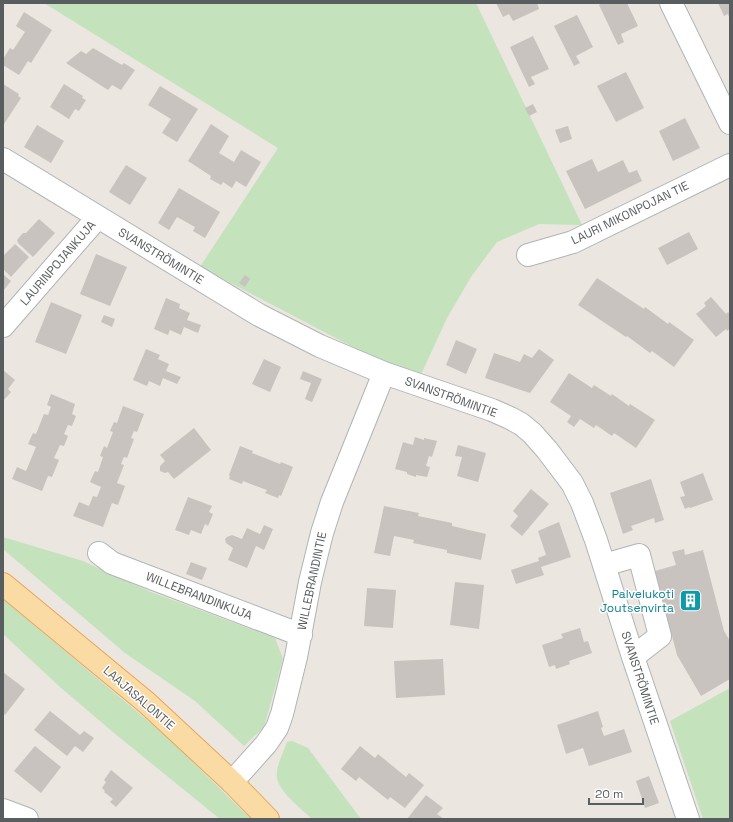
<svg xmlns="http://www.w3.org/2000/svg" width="733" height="822" viewBox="0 0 733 822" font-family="'Space Grotesk',sans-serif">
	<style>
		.green { fill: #c4e2bc }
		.building { fill: #c8c3bf }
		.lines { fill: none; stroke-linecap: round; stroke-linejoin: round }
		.minor-casing { stroke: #b0b4b7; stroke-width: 24 }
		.major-casing { stroke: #eaa459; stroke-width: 24 }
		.minor { stroke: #fff; stroke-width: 22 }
		.major { stroke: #fbdba4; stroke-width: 22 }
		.labels { text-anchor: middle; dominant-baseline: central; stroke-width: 3; stroke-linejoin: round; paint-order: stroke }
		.street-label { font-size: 12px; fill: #585d60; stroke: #fff }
		.culture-label { font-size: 12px; fill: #0d838f; stroke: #fff; text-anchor: end }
	</style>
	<rect width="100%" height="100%" fill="#ebe6df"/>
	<path class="green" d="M 44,3 L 476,3 L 582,225 L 539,224 L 497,242 L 471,277 L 447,318 L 418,381 L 200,267 L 278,148 Z
		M 3,537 L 83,561 L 151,592 L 275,638 L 283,659 L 264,727 L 244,746 L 195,701 L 125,653 L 3,549 Z
		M 3,599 L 166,736 L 251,819 L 220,819 L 114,733 L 60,687 L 3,634 Z
		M 730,688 L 730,819 L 703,819 L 670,721 Z
		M 292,741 L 308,748 L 361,819 L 312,819 C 301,808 274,789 277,772 C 278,762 284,751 287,742 Z"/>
	<path class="building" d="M 496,3 L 537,3 L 539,9 L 513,21 L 509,14 L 503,17 Z
		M 602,3 L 627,3 L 638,26 L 621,34 L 624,42 L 618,45 L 599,5 Z
		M 718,3 L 730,3 L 730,20 L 728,14 L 724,16 Z
		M 24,12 L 52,30 L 31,63 L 28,61 L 19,75 L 3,65 L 3,59 L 10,48 L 13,50 L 25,32 L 16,26 Z
		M 577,15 L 593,47 L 576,56 L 580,63 L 574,66 L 554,26 Z
		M 533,36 L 549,69 L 531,77 L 535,84 L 529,87 L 510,47 Z
		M 93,48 L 122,65 L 124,63 L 135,70 L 121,90 L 112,85 L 108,90 L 66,63 L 81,51 L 86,54 Z
		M 626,72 L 644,108 L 616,122 L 597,86 Z
		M 3,84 L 19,94 L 18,96 L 21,98 L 4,124 L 3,123 Z
		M 64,84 L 83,96 L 82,98 L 86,100 L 79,111 L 75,109 L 69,119 L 50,107 Z
		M 160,86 L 198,109 L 177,142 L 162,133 L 171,119 L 148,105 Z
		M 533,104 L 537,112 L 529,116 L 525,108 Z
		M 685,118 L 700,148 L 673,161 L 659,131 Z
		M 211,124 L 229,136 L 219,153 L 234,162 L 241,150 L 261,162 L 246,187 L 236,181 L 232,188 L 223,182 L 221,185 L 210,179 L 211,176 L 188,161 Z
		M 37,125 L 64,141 L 51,163 L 24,147 Z
		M 568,126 L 572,139 L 560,143 L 555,130 Z
		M 592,159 L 598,172 L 623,160 L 629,173 L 637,170 L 642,181 L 585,209 L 566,171 Z
		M 126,165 L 147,178 L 130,205 L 109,192 Z
		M 179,188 L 220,212 L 205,238 L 193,231 L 195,227 L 177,217 L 169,230 L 158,223 Z
		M 39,219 L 55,233 L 33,257 L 18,243 L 17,240 L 23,233 L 26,233 Z
		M 689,232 L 698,249 L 667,265 L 658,248 Z
		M 15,244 L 29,257 L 11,277 L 3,269 L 3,256 Z
		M 96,254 L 127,267 L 110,306 L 80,294 Z
		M 3,274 L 11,281 L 3,291 Z
		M 245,275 L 250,279 L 245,287 L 239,283 Z
		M 597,278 L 644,309 L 645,307 L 668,324 L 669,322 L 694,340 L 674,367 L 652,351 L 650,353 L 627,336 L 626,337 L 578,305 Z
		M 711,297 L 726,314 L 728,312 L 730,314 L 730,328 L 727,331 L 726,329 L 716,337 L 696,314 L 706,306 L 704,303 Z
		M 166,298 L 180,304 L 179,308 L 190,313 L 187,320 L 201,325 L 198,333 L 184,327 L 181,335 L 170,330 L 168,335 L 154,329 Z
		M 51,302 L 82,315 L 66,354 L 35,342 Z
		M 104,315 L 115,319 L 112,327 L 101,322 Z
		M 456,340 L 477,349 L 466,374 L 446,365 Z
		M 146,349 L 160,355 L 158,359 L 169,364 L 166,371 L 181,377 L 177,384 L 163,378 L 160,386 L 149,381 L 147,386 L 133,380 Z
		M 539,349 L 554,360 L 530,393 L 485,378 L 494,353 L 520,362 L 524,354 L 532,358 Z
		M 264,359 L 281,367 L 270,392 L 252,384 Z
		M 3,370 L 15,380 L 8,389 L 11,392 L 4,400 Z
		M 303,371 L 322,379 L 312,402 L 305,399 L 311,383 L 300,379 Z
		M 569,373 L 592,388 L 594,385 L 611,396 L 612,394 L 629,406 L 630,404 L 655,420 L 636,448 L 614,433 L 612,436 L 596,425 L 594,428 L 580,419 L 574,427 L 567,422 L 571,416 L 550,402 Z
		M 51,394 L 75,404 L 72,414 L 76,416 L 72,426 L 68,425 L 64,434 L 68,436 L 64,446 L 60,445 L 54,458 L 59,460 L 52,477 L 48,476 L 42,491 L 12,479 L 17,467 L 26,471 L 36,447 L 28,444 L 33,433 L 36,434 L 44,414 L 48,415 L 51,407 L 47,405 Z
		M 123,406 L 144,414 L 137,432 L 134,431 L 131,438 L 134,439 L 127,458 L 124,457 L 121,464 L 124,465 L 117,483 L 125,486 L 118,505 L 112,503 L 103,527 L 73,516 L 79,502 L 89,506 L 93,496 L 97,497 L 101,487 L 90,482 L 95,471 L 98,472 L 103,457 L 100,456 L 104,446 L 107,448 L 113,432 L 110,431 L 114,422 L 117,423 Z
		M 194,428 L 211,450 L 174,479 L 168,472 L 165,473 L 160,471 L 160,466 L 165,461 L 160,455 Z
		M 415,437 L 424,440 L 424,438 L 437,441 L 432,457 L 429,456 L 426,466 L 430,467 L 427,477 L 416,475 L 416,477 L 407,474 L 407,472 L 395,469 L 403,442 L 413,445 Z
		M 458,445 L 486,453 L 478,482 L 457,476 L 462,457 L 455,456 Z
		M 240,446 L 253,451 L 252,453 L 280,464 L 281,462 L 293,467 L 281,496 L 279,495 L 278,498 L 265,493 L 267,490 L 243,481 L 242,484 L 229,479 L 230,476 L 229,475 Z
		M 703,473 L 713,500 L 690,508 L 689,507 L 685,509 L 680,497 L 685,496 L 680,482 Z
		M 651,479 L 664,520 L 655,523 L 654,518 L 631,526 L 633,530 L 623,534 L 610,493 Z
		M 531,489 L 549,504 L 522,536 L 510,526 L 518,516 L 513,511 Z
		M 188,497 L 212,506 L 209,512 L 213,514 L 208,526 L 205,524 L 201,534 L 191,530 L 189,535 L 175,530 Z
		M 384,506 L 419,513 L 418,516 L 452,523 L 452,526 L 486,534 L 481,560 L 447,553 L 447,550 L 413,543 L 414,540 L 394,536 L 390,556 L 374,553 Z
		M 559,522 L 571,557 L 541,567 L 544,575 L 516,584 L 511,570 L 539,561 L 538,558 L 546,555 L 538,531 Z
		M 264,525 L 273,529 L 264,550 L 256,546 L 247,568 L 228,560 L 233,548 L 226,543 L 225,539 L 227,537 L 232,535 L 242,539 L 247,528 L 260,534 Z
		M 684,549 L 685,555 L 703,550 L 724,631 L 730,641 L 730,679 L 701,696 L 677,655 L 655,571 L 676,565 L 672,552 Z
		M 191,562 L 207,568 L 202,580 L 186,574 Z
		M 455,582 L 484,585 L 479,629 L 450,625 Z
		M 367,588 L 396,590 L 393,628 L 364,626 Z
		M 580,628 L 584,642 L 588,641 L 592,653 L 569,661 L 570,664 L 556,669 L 555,665 L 549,667 L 542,645 L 563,638 L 561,634 Z
		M 443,659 L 445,695 L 396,698 L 394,661 Z
		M 3,672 L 25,689 L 5,715 L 3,713 Z
		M 50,711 L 80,735 L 84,731 L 94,738 L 83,752 L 75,746 L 67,756 L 34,730 Z
		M 598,711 L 603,727 L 601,728 L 604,736 L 624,729 L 632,752 L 589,766 L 583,748 L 566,754 L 557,725 Z
		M 35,746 L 61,767 L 41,793 L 14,771 Z
		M 360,746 L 375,758 L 378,754 L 406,777 L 409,773 L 424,785 L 405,808 L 390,797 L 388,800 L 359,777 L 356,781 L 341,769 Z
		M 111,770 L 133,788 L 116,807 L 110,802 L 113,799 L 104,792 L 105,791 L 102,788 L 106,782 L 104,780 Z
		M 649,776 L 659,803 L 645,808 L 636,781 Z
		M 426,795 L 443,808 L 437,814 L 444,819 L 407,819 Z"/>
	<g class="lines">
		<defs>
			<path id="minor" d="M 671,3 L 730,123
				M 3,159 L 259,315 L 320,346 L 384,373 L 492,410 L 510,418 L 521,424 L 532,433 L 547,450 L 572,483 L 582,503 L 596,540 L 633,657 L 688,819
				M 528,255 L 573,242 L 730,165
				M 3,326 L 98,217
				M 99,553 L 112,563 L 301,635
				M 604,565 L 639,555 L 660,636 L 633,657
				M 232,782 L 266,744 L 277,728 L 282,714 L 296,657 L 310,582 L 322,533 L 332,502 L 384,373
				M 3,810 L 27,819"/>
			<path id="major" d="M 3,584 L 147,703 L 232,782 L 268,819"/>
		</defs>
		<use href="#minor" class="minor-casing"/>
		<use href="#major" class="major-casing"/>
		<use href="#minor" class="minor"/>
		<use href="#major" class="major"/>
	</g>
	<defs>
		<symbol id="building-square" viewBox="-11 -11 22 22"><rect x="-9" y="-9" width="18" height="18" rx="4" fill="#0f9aa8" stroke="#fff"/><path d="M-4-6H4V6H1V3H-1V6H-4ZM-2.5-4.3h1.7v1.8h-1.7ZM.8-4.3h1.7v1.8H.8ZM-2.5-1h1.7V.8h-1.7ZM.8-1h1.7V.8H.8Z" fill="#fff"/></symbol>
	</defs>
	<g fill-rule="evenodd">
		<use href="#building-square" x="678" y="588" width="25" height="25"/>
	</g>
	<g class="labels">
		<g class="street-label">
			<text transform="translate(630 213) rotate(-26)">LAURI MIKONPOJAN TIE</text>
			<text transform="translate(161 256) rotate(31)">SVANSTRÖMINTIE</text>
			<text transform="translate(58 263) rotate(-49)">LAURINPOJANKUJA</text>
			<text transform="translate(451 397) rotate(20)">SVANSTRÖMINTIE</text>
			<text transform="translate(312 581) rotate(-78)">WILLEBRANDINTIE</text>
			<text transform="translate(199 596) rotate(21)">WILLEBRANDINKUJA</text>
			<text transform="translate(640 678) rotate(72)">SVANSTRÖMINTIE</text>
			<text transform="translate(139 698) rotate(41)">LAAJASALONTIE</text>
		</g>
		<g class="culture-label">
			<text x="674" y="594">Palvelukoti<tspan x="674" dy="14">Joutsenvirta</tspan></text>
		</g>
	</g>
	<rect width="733" height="822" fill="none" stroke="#585d60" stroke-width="8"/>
	<path d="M589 798v6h54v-6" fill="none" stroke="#585d60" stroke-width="2"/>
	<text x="595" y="798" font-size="12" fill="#585d60" stroke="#ffffff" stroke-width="3" paint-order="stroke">20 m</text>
</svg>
